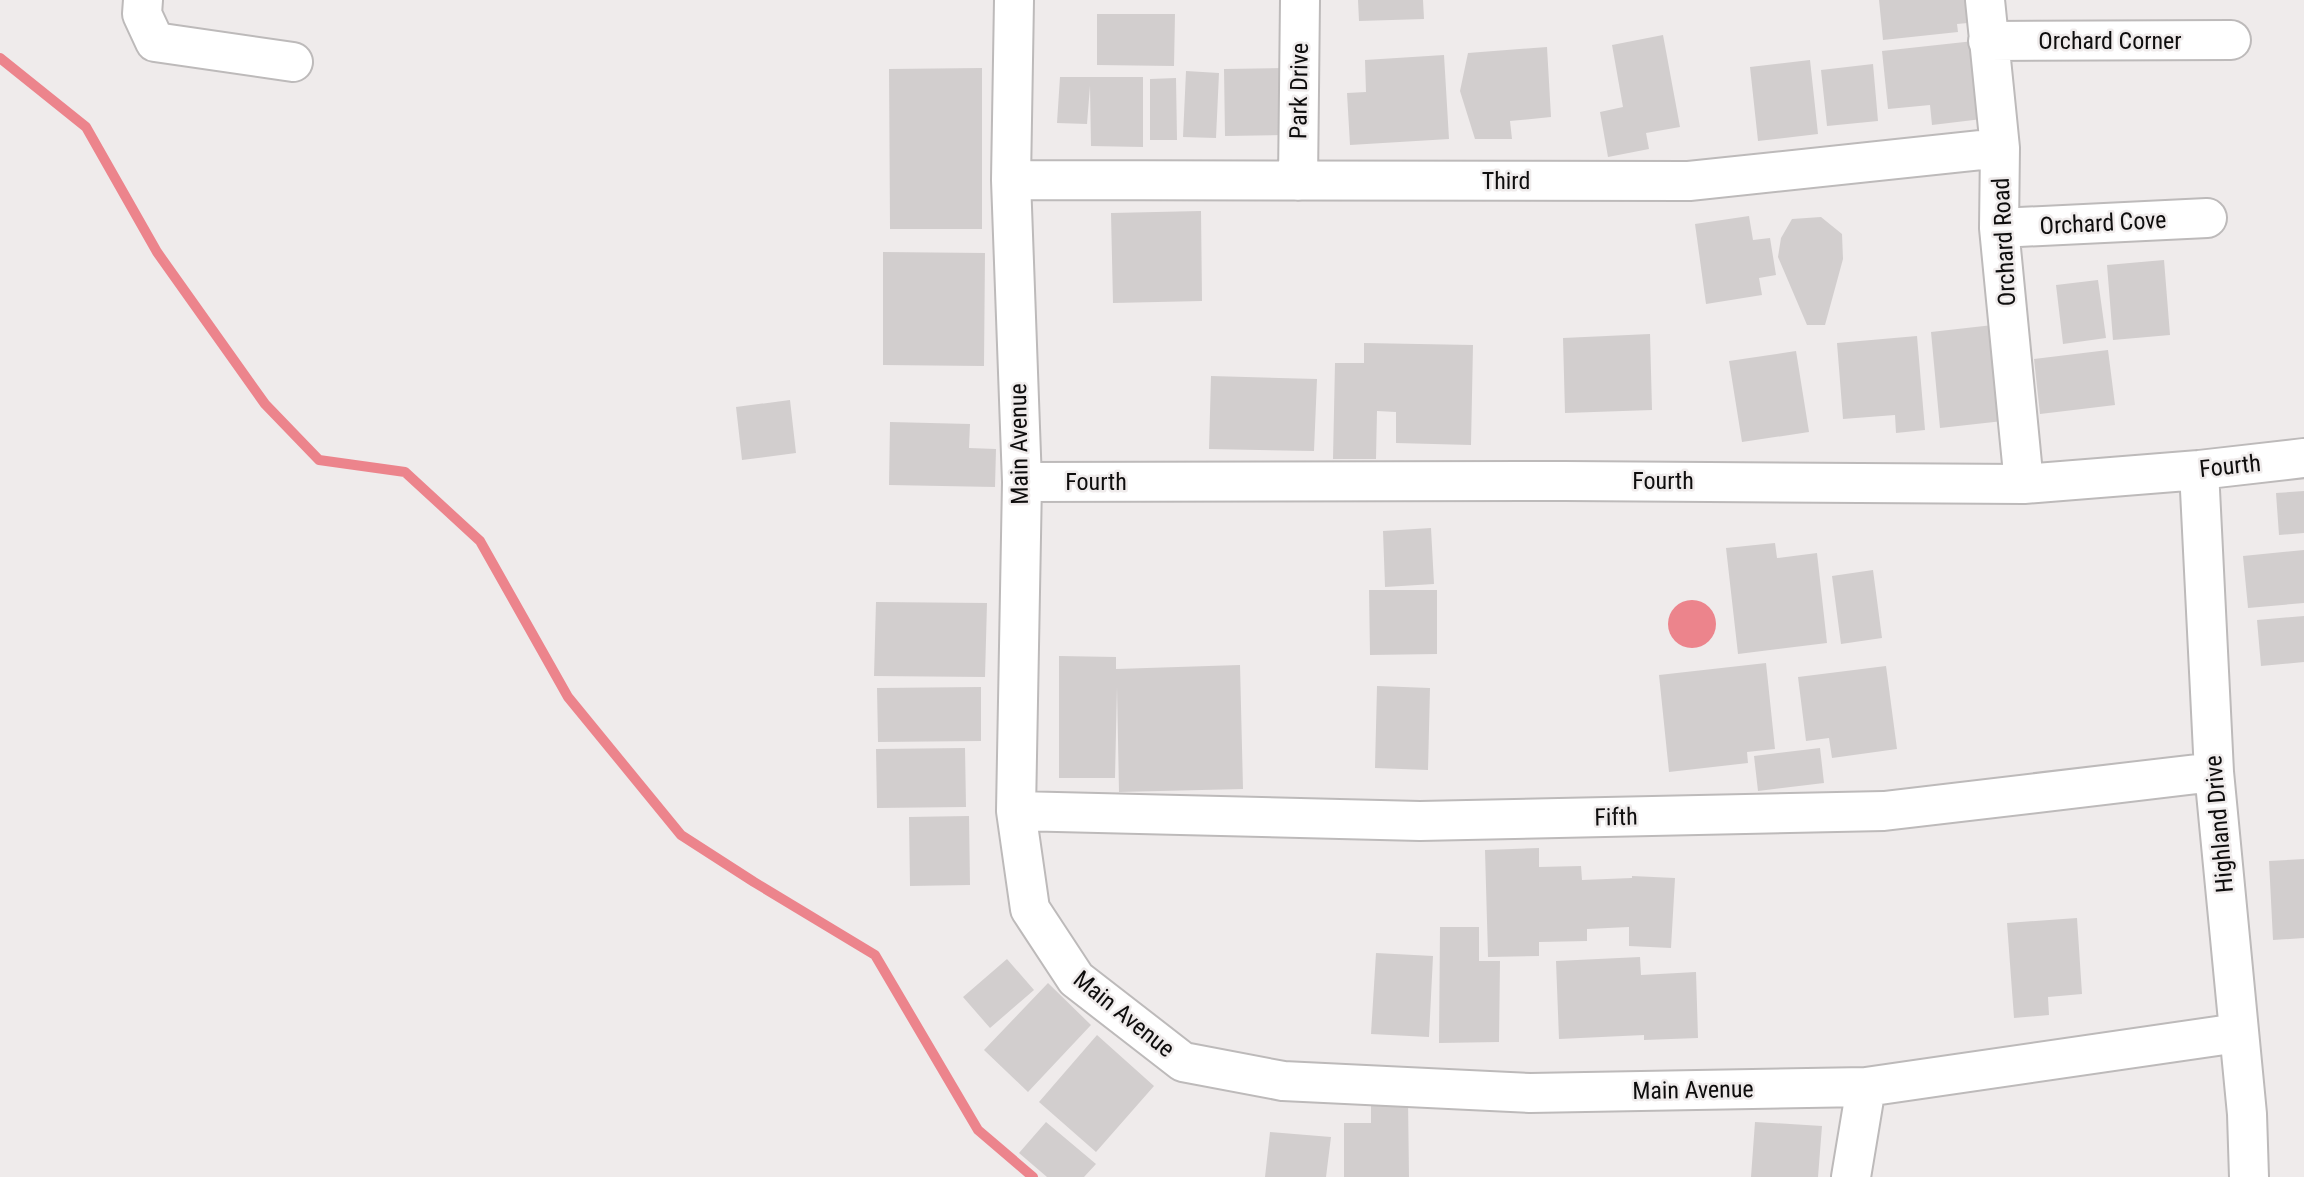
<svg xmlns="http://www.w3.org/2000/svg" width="2304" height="1177" viewBox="0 0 2304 1177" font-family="'Roboto Condensed',sans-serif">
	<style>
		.water { fill: #ec848c }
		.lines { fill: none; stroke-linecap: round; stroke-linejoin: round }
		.stream { stroke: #ec848c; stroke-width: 10 }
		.building { fill: #d2cece }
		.minor-casing { stroke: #bdbaba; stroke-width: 42 }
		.minor { stroke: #fff; stroke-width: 38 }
		.labels { text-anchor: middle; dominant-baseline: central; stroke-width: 5; stroke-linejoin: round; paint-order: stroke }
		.street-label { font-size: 24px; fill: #0e0d0d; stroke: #efebeb }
	</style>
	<rect width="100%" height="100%" fill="#efebeb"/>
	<path class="water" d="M1668 624a24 24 0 1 1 48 0a24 24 0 1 1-48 0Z"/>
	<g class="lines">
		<path class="stream" d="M 0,58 L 86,127 L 157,252 L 265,404 L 319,460 L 405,472 L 480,541 L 568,697 L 681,835 L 754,882 L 875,955 L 978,1130 L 1033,1177"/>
	</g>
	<path class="building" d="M 1358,0 L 1423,0 L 1424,19 L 1359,21 Z
		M 1879,0 L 1976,0 L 1978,22 L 1957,24 L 1958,32 L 1883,40 Z
		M 1097,14 L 1175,14 L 1174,66 L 1097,65 Z
		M 1663,35 L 1680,127 L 1646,133 L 1649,149 L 1608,157 L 1600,112 L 1623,107 L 1612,45 Z
		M 1974,41 L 1982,119 L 1932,125 L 1930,105 L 1888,109 L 1882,51 Z
		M 1547,47 L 1551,117 L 1510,121 L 1512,139 L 1475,139 L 1460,91 L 1468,53 Z
		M 1444,55 L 1449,139 L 1350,145 L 1347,93 L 1366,92 L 1365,60 Z
		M 1810,60 L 1818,134 L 1758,141 L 1750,67 Z
		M 1873,64 L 1878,121 L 1827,126 L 1821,70 Z
		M 982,68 L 982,229 L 890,229 L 889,69 Z
		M 1284,68 L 1285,135 L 1225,136 L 1224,69 Z
		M 1186,71 L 1219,73 L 1216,138 L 1183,137 Z
		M 1060,77 L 1143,77 L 1143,147 L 1091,146 L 1090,86 L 1087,124 L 1057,123 Z
		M 1176,78 L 1177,140 L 1150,140 L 1150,79 Z
		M 1201,211 L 1202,301 L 1113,303 L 1111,213 Z
		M 1749,216 L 1753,240 L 1770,238 L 1776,275 L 1759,278 L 1762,295 L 1706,304 L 1695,224 Z
		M 1821,217 L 1842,234 L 1843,259 L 1825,325 L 1807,325 L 1778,257 L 1781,238 L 1792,219 Z
		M 883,252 L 985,253 L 984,366 L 883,365 Z
		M 2164,260 L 2170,335 L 2113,340 L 2107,265 Z
		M 2098,280 L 2106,338 L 2063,344 L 2056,285 Z
		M 1993,325 L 2003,421 L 1940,428 L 1931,332 Z
		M 1650,334 L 1652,410 L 1565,413 L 1563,338 Z
		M 1917,336 L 1925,430 L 1896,433 L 1895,415 L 1843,419 L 1837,343 Z
		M 1364,343 L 1473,345 L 1471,445 L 1396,443 L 1396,412 L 1377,411 L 1376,459 L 1333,459 L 1335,363 L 1364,363 Z
		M 2108,350 L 2115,405 L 2040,414 L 2034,359 Z
		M 1796,351 L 1809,432 L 1742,442 L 1729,361 Z
		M 1211,376 L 1317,379 L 1314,451 L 1209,449 Z
		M 790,400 L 796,453 L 742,460 L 736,407 Z
		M 890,422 L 970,424 L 969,448 L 996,449 L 995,487 L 889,485 Z
		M 2304,491 L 2304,533 L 2279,535 L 2276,493 Z
		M 1431,528 L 1434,584 L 1385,587 L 1383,531 Z
		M 1775,543 L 1777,558 L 1817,553 L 1827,643 L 1738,654 L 1726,548 Z
		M 2304,550 L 2304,603 L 2248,608 L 2243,556 Z
		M 1873,570 L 1882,638 L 1841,644 L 1832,576 Z
		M 1369,590 L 1437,590 L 1437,654 L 1370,655 Z
		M 876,602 L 987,603 L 985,677 L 874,676 Z
		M 2304,616 L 2304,662 L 2261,666 L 2257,620 Z
		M 1059,656 L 1116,657 L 1116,669 L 1240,665 L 1243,789 L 1119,792 L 1117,687 L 1115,778 L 1059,778 Z
		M 1766,663 L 1775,749 L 1747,752 L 1748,763 L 1669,772 L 1659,675 Z
		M 1886,666 L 1897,749 L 1832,758 L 1829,738 L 1806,741 L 1798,677 Z
		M 1377,686 L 1430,688 L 1428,770 L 1375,768 Z
		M 981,687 L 981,741 L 878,742 L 877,688 Z
		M 965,748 L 966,807 L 877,808 L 876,749 Z
		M 1820,748 L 1824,783 L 1758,791 L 1754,756 Z
		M 969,816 L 970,885 L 910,886 L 909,817 Z
		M 1539,848 L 1539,867 L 1581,866 L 1582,880 L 1632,878 L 1632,876 L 1675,878 L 1671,948 L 1629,946 L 1629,927 L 1587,929 L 1587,941 L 1539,942 L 1539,956 L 1488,957 L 1485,850 Z
		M 2304,859 L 2304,938 L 2273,940 L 2269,861 Z
		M 2077,918 L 2082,994 L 2048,997 L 2049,1015 L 2014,1018 L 2007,923 Z
		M 1440,927 L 1479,927 L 1479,961 L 1500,961 L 1499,1042 L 1439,1043 Z
		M 1376,953 L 1433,956 L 1429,1037 L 1371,1034 Z
		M 1640,957 L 1641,975 L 1696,972 L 1698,1038 L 1644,1040 L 1644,1035 L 1559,1039 L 1556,961 Z
		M 1007,959 L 1034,990 L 990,1028 L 963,997 Z
		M 1048,983 L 1091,1025 L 1028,1092 L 984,1050 Z
		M 1097,1035 L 1154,1086 L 1096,1152 L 1039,1102 Z
		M 1371,1099 L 1408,1099 L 1409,1177 L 1344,1177 L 1344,1123 L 1371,1123 Z
		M 1046,1122 L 1096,1164 L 1084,1177 L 1047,1177 L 1019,1153 Z
		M 1755,1122 L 1822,1126 L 1818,1177 L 1751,1177 Z
		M 1270,1132 L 1331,1137 L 1326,1177 L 1265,1177 Z"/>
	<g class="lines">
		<defs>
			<path id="minor" d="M 143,0 L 142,14 L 155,42 L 293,62
				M 1014,0 L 1011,180 L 1022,482 L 1016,811 L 1030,909 L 1076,979 L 1183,1062 L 1283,1081 L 1530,1093 L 1866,1087 L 2238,1033
				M 1985,0 L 2000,148 L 1999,228 L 2024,484
				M 1988,41 L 2231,40
				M 1011,180 L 1689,181 L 2000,148
				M 1298,181 L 1300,0
				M 1999,228 L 2207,218
				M 2199,470 L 2214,772 L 2247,1114 L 2249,1177
				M 1022,482 L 1565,481 L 2024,484 L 2199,470 L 2304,458
				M 1016,811 L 1420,821 L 1884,811 L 2214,772
				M 1851,1177 L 1866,1087"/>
		</defs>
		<use href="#minor" class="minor-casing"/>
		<use href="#minor" class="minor"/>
	</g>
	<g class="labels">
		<g class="street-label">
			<text x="2110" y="41">Orchard Corner</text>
			<text transform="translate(1299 91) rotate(-89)">Park Drive</text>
			<text x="1506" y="181">Third</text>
			<text transform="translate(2103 223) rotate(-3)">Orchard Cove</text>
			<text transform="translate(2004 242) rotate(-93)">Orchard Road</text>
			<text transform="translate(1019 444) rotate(-91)">Main Avenue</text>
			<text transform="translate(2230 466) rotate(-6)">Fourth</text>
			<text x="1663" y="481">Fourth</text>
			<text x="1096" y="482">Fourth</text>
			<text transform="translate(1616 817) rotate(-1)">Fifth</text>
			<text transform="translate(2219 824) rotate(-95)">Highland Drive</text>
			<text transform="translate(1124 1014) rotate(39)">Main Avenue</text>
			<text transform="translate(1693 1090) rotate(-1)">Main Avenue</text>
		</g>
	</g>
</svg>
